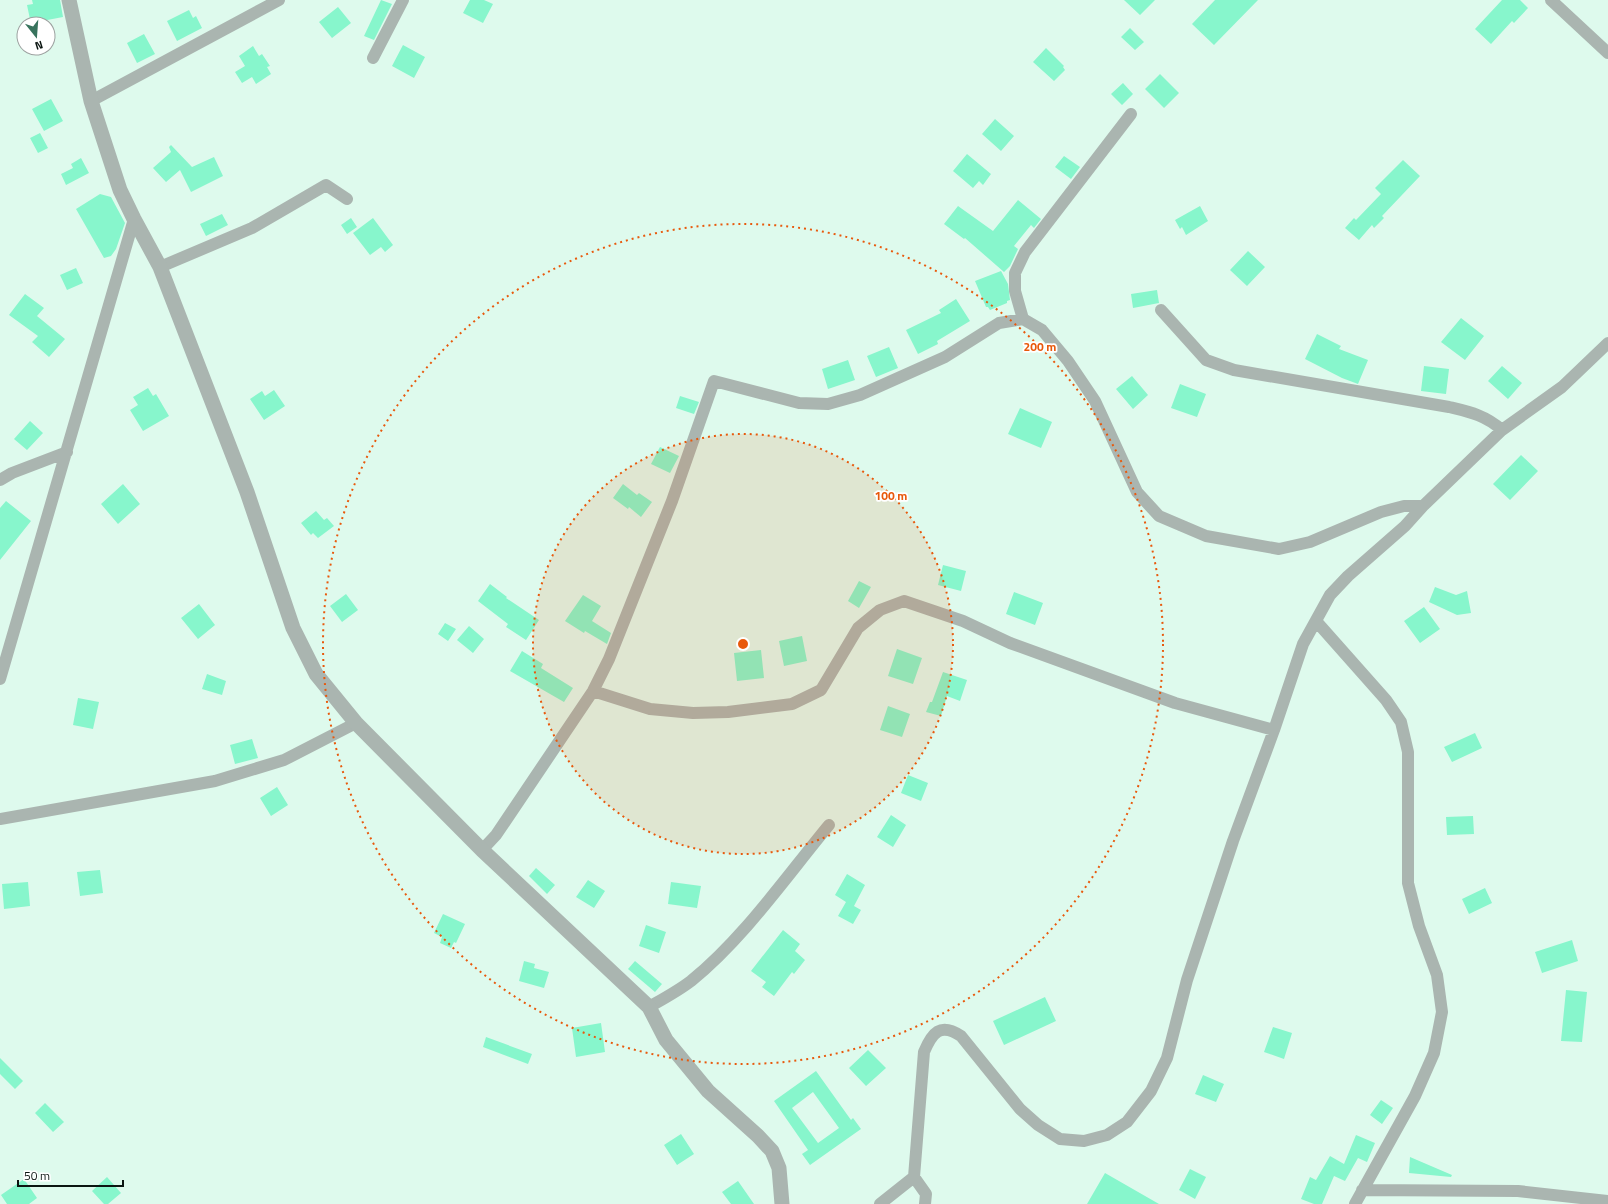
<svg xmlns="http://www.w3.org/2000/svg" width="1608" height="1204" viewBox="0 0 1608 1204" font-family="'Titillium Web',sans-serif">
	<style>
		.building { fill: #87f6cc; fill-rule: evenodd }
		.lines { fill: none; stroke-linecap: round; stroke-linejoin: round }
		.minor { stroke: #aab5b0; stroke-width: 12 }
		.tertiary { stroke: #aab5b0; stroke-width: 15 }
		.ring { fill: none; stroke: #e8590c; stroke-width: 2; stroke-dasharray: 2 4 }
		.centre { fill: #e8590c; stroke: #fff; stroke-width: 2 }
		.ring-label { font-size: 12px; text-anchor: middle; font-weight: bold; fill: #e8590c; stroke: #fff; stroke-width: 3.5; stroke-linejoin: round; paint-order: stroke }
	</style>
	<rect width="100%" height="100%" fill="#defaed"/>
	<path class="building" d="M 32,0 L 60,0 L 63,17 L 42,21 L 43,24 L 31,24 L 27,5 L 33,4 Z
		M 381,0 L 392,4 L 374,40 L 364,36 Z
		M 470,0 L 484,0 L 493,4 L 483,23 L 463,13 Z
		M 1124,0 L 1155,0 L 1140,15 Z
		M 1215,0 L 1258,0 L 1214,45 L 1192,24 Z
		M 1502,0 L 1520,0 L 1528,8 L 1514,23 L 1512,21 L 1491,44 L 1475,29 Z
		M 338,7 L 351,23 L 332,38 L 319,22 Z
		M 189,10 L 193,18 L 196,16 L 202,28 L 177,41 L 167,21 Z
		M 1130,28 L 1144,42 L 1135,50 L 1121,37 Z
		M 144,34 L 155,54 L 137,63 L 127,43 Z
		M 403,45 L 425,57 L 414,78 L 392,66 Z
		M 253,46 L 259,56 L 262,54 L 270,66 L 267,67 L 271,74 L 256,84 L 252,77 L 242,83 L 235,72 L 245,66 L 239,56 Z
		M 1046,48 L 1064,66 L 1063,67 L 1065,70 L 1054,81 L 1033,62 Z
		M 1160,74 L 1179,93 L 1164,108 L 1145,89 Z
		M 1123,83 L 1133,94 L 1122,105 L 1111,94 Z
		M 51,99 L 63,121 L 44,131 L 32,109 Z
		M 995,119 L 1014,136 L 1001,151 L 982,134 Z
		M 40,133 L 48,148 L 38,153 L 30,138 Z
		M 171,145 L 192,167 L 214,157 L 223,176 L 191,192 L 180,170 L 166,182 L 153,168 L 171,152 L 169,147 Z
		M 967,154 L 991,174 L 983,185 L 979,181 L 973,188 L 953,171 Z
		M 1064,156 L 1080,167 L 1071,179 L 1055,167 Z
		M 81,158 L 89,173 L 66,185 L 61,174 L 73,168 L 71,164 Z
		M 1403,160 L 1420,176 L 1382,216 L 1384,218 L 1374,228 L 1372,225 L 1359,240 L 1345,228 L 1354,218 L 1356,220 L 1381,194 L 1375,188 Z
		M 100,194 L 111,197 L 125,223 L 116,249 L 111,256 L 104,258 L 76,209 Z
		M 1018,200 L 1041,219 L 1034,228 L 1031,225 L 1014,246 L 1018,249 L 1010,266 L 1004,272 L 965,238 L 964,239 L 944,224 L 958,206 L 993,231 Z
		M 1200,206 L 1208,221 L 1186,235 L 1182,227 L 1180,229 L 1175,220 Z
		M 222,214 L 228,225 L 206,236 L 200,224 Z
		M 351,218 L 357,227 L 347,234 L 341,225 Z
		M 373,218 L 393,245 L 385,252 L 381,247 L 370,255 L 353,233 Z
		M 1248,251 L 1265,267 L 1247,286 L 1230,270 Z
		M 76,268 L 83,283 L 67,290 L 60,275 Z
		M 1001,271 L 1008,284 L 1010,300 L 1007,301 L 1007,303 L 990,310 L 988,307 L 986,307 L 975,281 Z
		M 1157,290 L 1159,303 L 1133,308 L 1131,294 Z
		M 25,294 L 44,308 L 37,316 L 65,339 L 49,357 L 32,342 L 38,336 L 9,315 Z
		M 956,299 L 970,321 L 937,341 L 938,344 L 918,354 L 906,330 L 941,313 L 939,310 Z
		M 1461,318 L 1484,336 L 1465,360 L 1441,342 Z
		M 1317,334 L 1341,346 L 1339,349 L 1368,360 L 1358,384 L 1342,378 L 1305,359 Z
		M 889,347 L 898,368 L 876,377 L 867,356 Z
		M 848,360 L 855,380 L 828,389 L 822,369 Z
		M 1424,366 L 1449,369 L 1446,394 L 1421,391 Z
		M 1502,366 L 1522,383 L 1508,399 L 1488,381 Z
		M 1132,376 L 1148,395 L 1133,409 L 1116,389 Z
		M 1180,384 L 1206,394 L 1197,417 L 1171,408 Z
		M 148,388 L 153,396 L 156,394 L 169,416 L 143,431 L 130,410 L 138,405 L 133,397 Z
		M 274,390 L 285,406 L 264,420 L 250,399 L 262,391 L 265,396 Z
		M 680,396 L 699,402 L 694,414 L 676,408 Z
		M 1020,408 L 1052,422 L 1041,448 L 1008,434 Z
		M 30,421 L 43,433 L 27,450 L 14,439 Z
		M 660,447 L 679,456 L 670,473 L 651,464 Z
		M 1521,455 L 1538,471 L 1510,500 L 1493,484 Z
		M 123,484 L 140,504 L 118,524 L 101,504 Z
		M 623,484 L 637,495 L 639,493 L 652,502 L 641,517 L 629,507 L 628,509 L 613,498 Z
		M 6,501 L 31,521 L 0,560 L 0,508 Z
		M 316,511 L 324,520 L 327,518 L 334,526 L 318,538 L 313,533 L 311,535 L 301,523 Z
		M 943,565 L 966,571 L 961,591 L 938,585 Z
		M 859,581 L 871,587 L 859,608 L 848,601 Z
		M 490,584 L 507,597 L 506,598 L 539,620 L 526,640 L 506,627 L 508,624 L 478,601 Z
		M 1435,587 L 1456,595 L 1467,591 L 1471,613 L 1457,615 L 1429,602 Z
		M 1014,592 L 1043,603 L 1035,625 L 1006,614 Z
		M 346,594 L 358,610 L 342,622 L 330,606 Z
		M 583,595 L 601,606 L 592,621 L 611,633 L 607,644 L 585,631 L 584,633 L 565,621 Z
		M 199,604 L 215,625 L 198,639 L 181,618 Z
		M 1424,607 L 1440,629 L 1420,643 L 1404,621 Z
		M 445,623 L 456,629 L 448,641 L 438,634 Z
		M 469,626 L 484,639 L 473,653 L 457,640 Z
		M 802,636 L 807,661 L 784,666 L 779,641 Z
		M 897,649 L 922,658 L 913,684 L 888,676 Z
		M 761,650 L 764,678 L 737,681 L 734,653 Z
		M 522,651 L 543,664 L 541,668 L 573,688 L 564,702 L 510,671 Z
		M 943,672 L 967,680 L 960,701 L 947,696 L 941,716 L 926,712 L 930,702 L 932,702 Z
		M 207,674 L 226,681 L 222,695 L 202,689 Z
		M 78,698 L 99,702 L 93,729 L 73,725 Z
		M 888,706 L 910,714 L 902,737 L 880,730 Z
		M 1475,733 L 1482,748 L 1452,762 L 1444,747 Z
		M 252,739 L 258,758 L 235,764 L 230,745 Z
		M 908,775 L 928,783 L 921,801 L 901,793 Z
		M 277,787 L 288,805 L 271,816 L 260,798 Z
		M 891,815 L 906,825 L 893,847 L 877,837 Z
		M 1473,816 L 1474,834 L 1447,835 L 1446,817 Z
		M 536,868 L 555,885 L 547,894 L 529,876 Z
		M 100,870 L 103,893 L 80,896 L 77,872 Z
		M 847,874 L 865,885 L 854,906 L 861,910 L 853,924 L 838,916 L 846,902 L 835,895 Z
		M 588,880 L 605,891 L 594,908 L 576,897 Z
		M 28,882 L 30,906 L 4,909 L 2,884 Z
		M 671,882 L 701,886 L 697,908 L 668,904 Z
		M 1485,888 L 1492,903 L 1469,914 L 1462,899 Z
		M 443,914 L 465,924 L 456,943 L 454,942 L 451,948 L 440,943 L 442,937 L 434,933 Z
		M 646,925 L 666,932 L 659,953 L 639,946 Z
		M 783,930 L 800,944 L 795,951 L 805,960 L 794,974 L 792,972 L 774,996 L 762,987 L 766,982 L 751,971 Z
		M 1572,940 L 1578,961 L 1542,973 L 1535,952 Z
		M 524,961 L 535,964 L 534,968 L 549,972 L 544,988 L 519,981 Z
		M 635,961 L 662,984 L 655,992 L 628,969 Z
		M 1566,990 L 1587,992 L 1582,1042 L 1561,1041 Z
		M 1045,997 L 1056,1021 L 1004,1045 L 993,1021 Z
		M 601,1023 L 605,1052 L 576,1057 L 572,1028 Z
		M 1273,1027 L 1292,1033 L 1284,1059 L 1264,1052 Z
		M 486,1037 L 532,1054 L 528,1064 L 483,1047 Z
		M 868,1050 L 886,1068 L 866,1086 L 849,1068 Z
		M 0,1058 L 23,1081 L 15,1089 L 0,1074 Z
		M 816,1071 L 851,1120 L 853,1118 L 861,1129 L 810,1165 L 802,1154 L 808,1150 L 774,1101 ZM 813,1092 L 839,1128 L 818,1143 L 792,1108 Z
		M 1203,1075 L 1224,1084 L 1216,1102 L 1195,1094 Z
		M 1381,1100 L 1393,1108 L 1382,1124 L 1370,1115 Z
		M 45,1103 L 64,1122 L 53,1132 L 35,1113 Z
		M 681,1134 L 694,1154 L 677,1165 L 664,1145 Z
		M 1356,1135 L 1375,1143 L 1367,1162 L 1358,1158 L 1345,1181 L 1334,1176 L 1322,1204 L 1314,1204 L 1301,1199 L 1310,1177 L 1316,1180 L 1330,1156 L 1344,1164 Z
		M 1410,1157 L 1452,1175 L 1451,1177 L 1409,1173 Z
		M 1190,1169 L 1206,1177 L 1195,1199 L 1179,1190 Z
		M 1105,1173 L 1159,1204 L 1087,1204 Z
		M 107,1177 L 121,1193 L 108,1204 L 104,1204 L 92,1191 Z
		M 24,1179 L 37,1198 L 29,1204 L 7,1204 L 1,1195 Z
		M 738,1181 L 754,1204 L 731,1204 L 722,1192 Z"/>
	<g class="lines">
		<path class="minor" d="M 1551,0 L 1608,53
			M 373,58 L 403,0
			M 91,101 L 279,0
			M 160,267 L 252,228 L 326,185 L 347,199
			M 1161,310 L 1206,360 L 1234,370 L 1449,407 C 1470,412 1485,415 1502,430
			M 1023,319 L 1015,291 L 1015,273 L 1025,252 L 1131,114
			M 0,480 L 12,473 L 67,452
			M 1316,621 L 1386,700 L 1401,722 L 1408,752 L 1408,883 L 1419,926 L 1437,975 L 1442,1012 L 1434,1053 L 1415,1096 L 1355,1204
			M 0,679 L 134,219
			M 593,691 L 650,709 L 693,713 L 728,712 L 792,704 L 821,690 L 858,628 L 880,610 L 904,601 L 963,621 L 1010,643 L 1175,703 L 1274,730
			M 0,819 L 215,781 L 284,760 L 356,723
			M 482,850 L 496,835 L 593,691 L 609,659 L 672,501 L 714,381 L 799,403 L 828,404 L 860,395 L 945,357 L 999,323 L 1023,319 L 1042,330 L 1068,361 L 1095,401 L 1137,492 L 1159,516 L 1206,536 L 1279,549 L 1310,542 L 1381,512 L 1404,506 L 1423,506
			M 649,1007 C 663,999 678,991 691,981 C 743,939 786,877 829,825
			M 914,1177 L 926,1194 L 925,1204
			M 1362,1190 L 1518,1191 L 1608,1201
			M 880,1204 L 914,1177 L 924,1052 C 932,1033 940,1022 961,1036 L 1020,1109 L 1038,1125 L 1060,1139 L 1084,1141 L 1107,1135 L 1127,1122 L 1151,1091 L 1167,1058 L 1187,980 L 1233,841 L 1274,730 L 1303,644 L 1330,595 L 1348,576 L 1405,526 L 1423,506 L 1502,430 L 1562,387 L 1608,343"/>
		<path class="tertiary" d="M 69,0 L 91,101 L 120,190 L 134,219 L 160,267 L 247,492 L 293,628 L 316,674 L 356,723 L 482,850 L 649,1007 L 666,1040 L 708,1091 L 758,1136 L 772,1151 L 779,1168 L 782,1204"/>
	</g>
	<circle cx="743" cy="644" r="210" fill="#e8590c" fill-opacity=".12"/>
	<g class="ring">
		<circle cx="743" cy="644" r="210"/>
		<circle cx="743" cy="644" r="420"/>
	</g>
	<circle cx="743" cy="644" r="6" class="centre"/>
	<g class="ring-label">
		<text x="1040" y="351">200 m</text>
		<text x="891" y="500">100 m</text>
	</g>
	<g transform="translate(36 36) rotate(163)"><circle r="19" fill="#ffffff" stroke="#9da1a0"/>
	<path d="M0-3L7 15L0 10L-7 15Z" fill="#38735d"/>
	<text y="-6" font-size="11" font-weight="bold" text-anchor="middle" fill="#0b1511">N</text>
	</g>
	<path d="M18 1180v6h105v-6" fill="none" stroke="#0b1511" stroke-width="2"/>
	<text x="24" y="1180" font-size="12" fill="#0b1511" stroke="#ffffff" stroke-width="3" paint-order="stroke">50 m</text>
</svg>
